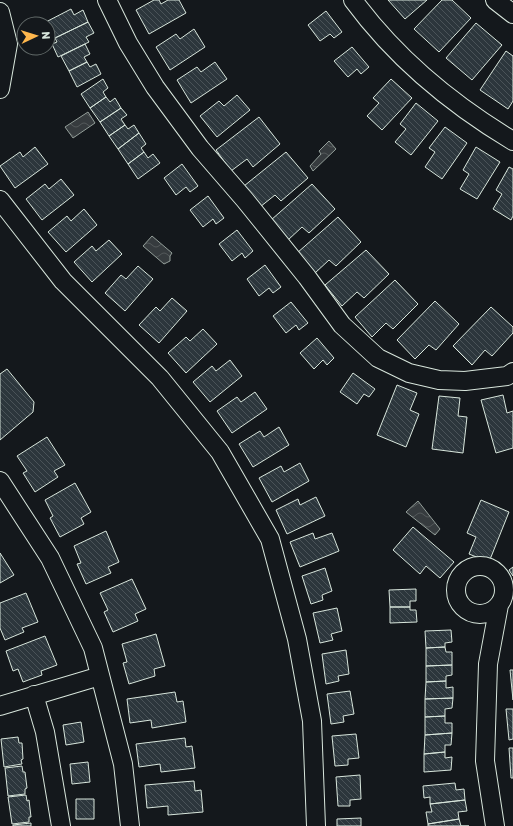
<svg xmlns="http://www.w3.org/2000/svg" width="513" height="826" viewBox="0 0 513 826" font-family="Rubik,sans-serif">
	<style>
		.water { fill: url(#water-waves); stroke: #939e99 }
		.building { fill: url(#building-back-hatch); stroke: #d8e6dc }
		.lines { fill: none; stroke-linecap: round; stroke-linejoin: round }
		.minor-casing { stroke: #d8e6dc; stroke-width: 20 }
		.minor { stroke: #14181c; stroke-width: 18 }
	</style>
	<defs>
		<pattern id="water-waves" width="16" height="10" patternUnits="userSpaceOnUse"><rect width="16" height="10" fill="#363b3e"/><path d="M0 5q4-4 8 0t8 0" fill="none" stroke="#525759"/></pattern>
		<pattern id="building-back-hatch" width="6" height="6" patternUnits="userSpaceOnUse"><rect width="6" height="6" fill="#2c363c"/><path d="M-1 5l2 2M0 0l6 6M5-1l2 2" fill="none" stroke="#4a5358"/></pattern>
	</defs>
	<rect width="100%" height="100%" fill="#14181c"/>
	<path class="water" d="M 88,112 L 95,123 L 73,138 L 65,127 Z
		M 329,141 L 336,149 L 313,171 L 310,166 L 321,154 L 319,151 Z
		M 152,236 L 172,253 L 170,256 L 170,261 L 164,264 L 143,246 Z
		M 418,501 L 440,529 L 435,535 L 406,512 Z"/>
	<path class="building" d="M 154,0 L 159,0 L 161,4 L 168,0 L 179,0 L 186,13 L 149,34 L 136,10 Z
		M 388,0 L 427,0 L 405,19 Z
		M 442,0 L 452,0 L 471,18 L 439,52 L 414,29 Z
		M 71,9 L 74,15 L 83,10 L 88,22 L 55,38 L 53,34 L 48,37 L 48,24 L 42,24 Z
		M 326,11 L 342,32 L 334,38 L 330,34 L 320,41 L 308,25 Z
		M 88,22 L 94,33 L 86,37 L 89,42 L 58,57 L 52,44 L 57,42 L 55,38 Z
		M 476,23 L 502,45 L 472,80 L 446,58 Z
		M 194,29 L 205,47 L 170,70 L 156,47 L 176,34 L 180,39 Z
		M 85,44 L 90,54 L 84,57 L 87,62 L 69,71 L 61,56 Z
		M 352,47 L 369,67 L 361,74 L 357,69 L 348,77 L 334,61 Z
		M 506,51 L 513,56 L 513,101 L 508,109 L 480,90 Z
		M 87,62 L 90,67 L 96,64 L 101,74 L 77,87 L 69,71 Z
		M 215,62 L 227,79 L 191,103 L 177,80 L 197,67 L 201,72 Z
		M 103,79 L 108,88 L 103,92 L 106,97 L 90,108 L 81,94 Z
		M 391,79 L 412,98 L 382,130 L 367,116 L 379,103 L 373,98 Z
		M 237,95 L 250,110 L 217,137 L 200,116 L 219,101 L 224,106 Z
		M 106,97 L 110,102 L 115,98 L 121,108 L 100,122 L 90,108 Z
		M 416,103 L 438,121 L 411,155 L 395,142 L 406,129 L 400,124 Z
		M 121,108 L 127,115 L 121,119 L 125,125 L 109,136 L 100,122 Z
		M 259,117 L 280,144 L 253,167 L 247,159 L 231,171 L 216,150 Z
		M 125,125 L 128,129 L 134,125 L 139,133 L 118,149 L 109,136 Z
		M 445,127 L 467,143 L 442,179 L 425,167 L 435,152 L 429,148 Z
		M 139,133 L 146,144 L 141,148 L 144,152 L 128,164 L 118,149 Z
		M 35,147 L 48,164 L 15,188 L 0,166 L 20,152 L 23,157 Z
		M 476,147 L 500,162 L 477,199 L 460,189 L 469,174 L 463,170 Z
		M 144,152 L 148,158 L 153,154 L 160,163 L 138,179 L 128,164 Z
		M 286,152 L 308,178 L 281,201 L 275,195 L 260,207 L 244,186 Z
		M 182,164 L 198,186 L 190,192 L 186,187 L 176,195 L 164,178 Z
		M 509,167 L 513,169 L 513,216 L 511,220 L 493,209 L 502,194 L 496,190 Z
		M 61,179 L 74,195 L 42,220 L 26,199 L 45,184 L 49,189 Z
		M 312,184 L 335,209 L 309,233 L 302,227 L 288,240 L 271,220 Z
		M 208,196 L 224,218 L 216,224 L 213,219 L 203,227 L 190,210 Z
		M 84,209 L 97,225 L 66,252 L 48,232 L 67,216 L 71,221 Z
		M 338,217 L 361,242 L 336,266 L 329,260 L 315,273 L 297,253 Z
		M 237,230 L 253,251 L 245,258 L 242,253 L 232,261 L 219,244 Z
		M 109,240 L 122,254 L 92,282 L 74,262 L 92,246 L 96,251 Z
		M 366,250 L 389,274 L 364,298 L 357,292 L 342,306 L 325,285 Z
		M 265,265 L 281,287 L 273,293 L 269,288 L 259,296 L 247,279 Z
		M 138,266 L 153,279 L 125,311 L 105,293 L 121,275 L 126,279 Z
		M 395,280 L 418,304 L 393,329 L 386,323 L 372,337 L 355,317 Z
		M 172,298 L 187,311 L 159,343 L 139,325 L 156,307 L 160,311 Z
		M 435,301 L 459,324 L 436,350 L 429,345 L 415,359 L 397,340 Z
		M 291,302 L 308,323 L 299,330 L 296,325 L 286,333 L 273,316 Z
		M 491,307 L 513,327 L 513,333 L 492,356 L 485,350 L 472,365 L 453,346 Z
		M 203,329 L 217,344 L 186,373 L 168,353 L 186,337 L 190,341 Z
		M 317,338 L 334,358 L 327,365 L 323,360 L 314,369 L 300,353 Z
		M 230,360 L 242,376 L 210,402 L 193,382 L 212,366 L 216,371 Z
		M 7,369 L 34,402 L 33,412 L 0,440 L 0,374 Z
		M 353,373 L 375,389 L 369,397 L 364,394 L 357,404 L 340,392 Z
		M 397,385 L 417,393 L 410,410 L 419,414 L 406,447 L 377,435 Z
		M 255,392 L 267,409 L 232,433 L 217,411 L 237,397 L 241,402 Z
		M 503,395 L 507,413 L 513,411 L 513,448 L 496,453 L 481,400 Z
		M 439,396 L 460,398 L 458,416 L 467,417 L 463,453 L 432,449 Z
		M 279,427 L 289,445 L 253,467 L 239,444 L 260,431 L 264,437 Z
		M 47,437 L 65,465 L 54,471 L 58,477 L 35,492 L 23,473 L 27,471 L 17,456 Z
		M 300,463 L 309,481 L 272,502 L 259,478 L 281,466 L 284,472 Z
		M 75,483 L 91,512 L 81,518 L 84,524 L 60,537 L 50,518 L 53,516 L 45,500 Z
		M 316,497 L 325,516 L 287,534 L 276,510 L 298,499 L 300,505 Z
		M 481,500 L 509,512 L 489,562 L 469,554 L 476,537 L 467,533 Z
		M 413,527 L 454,562 L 440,578 L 426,566 L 420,574 L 393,550 Z
		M 106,531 L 119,562 L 108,567 L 111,573 L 86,584 L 77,564 L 81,563 L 74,546 Z
		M 313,533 L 315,539 L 332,533 L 339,551 L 300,567 L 290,542 Z
		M 0,553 L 14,575 L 0,583 Z
		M 513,567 L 513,576 L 509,570 Z
		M 325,568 L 332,591 L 322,595 L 323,600 L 311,604 L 302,576 Z
		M 132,579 L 146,609 L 135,614 L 138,621 L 113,632 L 104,612 L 108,610 L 100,593 Z
		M 416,589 L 416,601 L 410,601 L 410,607 L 390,607 L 389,590 Z
		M 26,593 L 38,622 L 22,628 L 24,632 L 5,640 L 0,628 L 0,603 Z
		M 390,607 L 410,607 L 410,610 L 416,610 L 417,622 L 390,623 Z
		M 337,608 L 342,631 L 331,634 L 333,640 L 320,643 L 313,613 Z
		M 451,630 L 452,642 L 445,643 L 445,647 L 426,648 L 425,631 Z
		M 156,634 L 165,666 L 154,669 L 155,676 L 129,684 L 123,663 L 127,662 L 122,644 Z
		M 45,636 L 57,665 L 41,671 L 42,675 L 23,682 L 18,669 L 13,671 L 6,651 Z
		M 445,647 L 446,652 L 452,652 L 452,665 L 426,666 L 426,648 Z
		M 346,650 L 349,674 L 338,676 L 339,681 L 326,684 L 322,654 Z
		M 452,665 L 452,675 L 446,676 L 446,681 L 426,682 L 426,666 Z
		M 510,670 L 513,670 L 513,700 Z
		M 446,681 L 446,688 L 453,687 L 453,698 L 425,699 L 426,682 Z
		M 350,691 L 354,714 L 343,716 L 344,722 L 331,724 L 327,694 Z
		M 175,692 L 177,702 L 183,701 L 186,722 L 152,728 L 151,720 L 130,723 L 127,699 Z
		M 453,698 L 452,708 L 445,709 L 445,716 L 425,717 L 425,699 Z
		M 506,709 L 513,709 L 513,739 L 509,740 Z
		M 445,716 L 445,723 L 452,723 L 452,733 L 425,735 L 425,717 Z
		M 81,722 L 84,742 L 66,745 L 63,725 Z
		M 452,733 L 451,745 L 445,745 L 445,752 L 424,754 L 425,735 Z
		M 356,734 L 359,758 L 348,759 L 348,765 L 335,766 L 332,736 Z
		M 18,737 L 19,743 L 22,743 L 23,759 L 21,760 L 22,764 L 4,767 L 1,739 Z
		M 185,738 L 186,747 L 192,746 L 195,768 L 161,772 L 160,764 L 139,767 L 136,744 Z
		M 509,748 L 513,748 L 513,778 L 511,778 Z
		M 445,752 L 445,758 L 452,757 L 451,770 L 424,772 L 424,754 Z
		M 88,762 L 90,782 L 72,784 L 70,764 Z
		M 22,766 L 23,772 L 25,772 L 27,788 L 25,789 L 25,794 L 8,796 L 5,768 Z
		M 360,775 L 361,799 L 350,800 L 350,806 L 338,806 L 336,777 Z
		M 194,781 L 195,791 L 201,790 L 203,812 L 168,815 L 168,806 L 147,808 L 145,785 Z
		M 455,783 L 456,790 L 464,789 L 465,800 L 430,804 L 430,797 L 424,798 L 423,786 Z
		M 26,795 L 27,801 L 29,800 L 31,817 L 29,817 L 29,822 L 12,824 L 8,797 Z
		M 76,799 L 94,799 L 94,819 L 76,819 Z
		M 465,800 L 467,811 L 458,812 L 459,819 L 428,824 L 426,812 L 432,812 L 430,804 Z
		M 361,818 L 361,826 L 337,826 L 337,819 Z
		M 459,819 L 461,826 L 469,826 L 428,826 L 428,824 Z
		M 31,823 L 31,826 L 13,826 L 13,825 Z"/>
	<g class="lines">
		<defs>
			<path id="minor" d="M 107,0 L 128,43 L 155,87 L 200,148 L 245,200 L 307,277 L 342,325 L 378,358 L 409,373 L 439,380 L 465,381 L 507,376 L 513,372
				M 353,0 C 395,57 453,105 513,141
				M 495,0 L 513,14
				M 0,12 L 8,44 L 0,89
				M 0,200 L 63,281 L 160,378 L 220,452 L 270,539 L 297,639 L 312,721 L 316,826
				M 0,481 L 50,558 L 93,648 L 123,764 L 130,826
				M456 590a24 24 0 1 1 48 0a24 24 0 1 1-48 0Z
				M 34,695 L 45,732 L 61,826
				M 0,706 L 100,676
				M 495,826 L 485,761 L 488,664 L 499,605"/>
		</defs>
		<use href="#minor" class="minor-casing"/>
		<use href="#minor" class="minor"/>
	</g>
	<g transform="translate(36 36) rotate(86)"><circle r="19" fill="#14181c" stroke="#626a69"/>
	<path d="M0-3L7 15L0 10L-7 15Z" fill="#ffb74d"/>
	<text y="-6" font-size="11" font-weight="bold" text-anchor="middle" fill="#d8e6dc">N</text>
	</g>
</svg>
